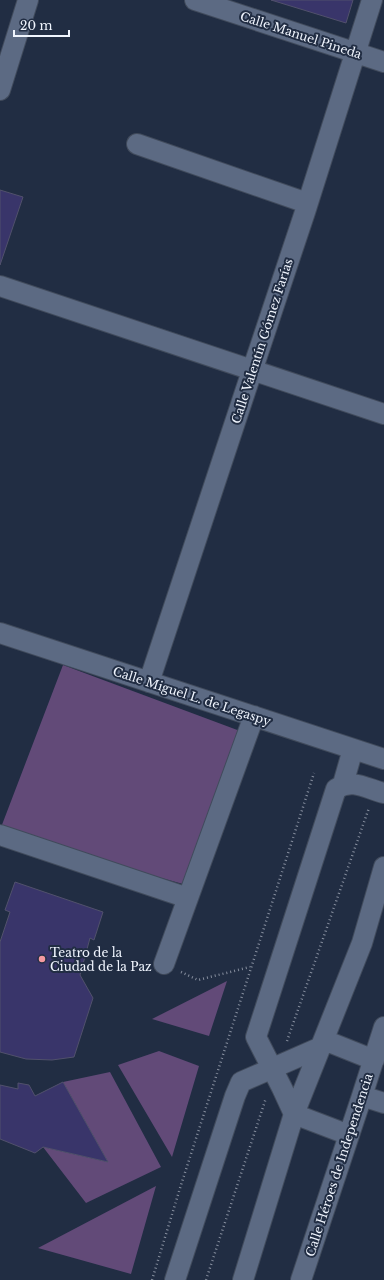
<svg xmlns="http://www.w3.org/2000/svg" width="384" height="1280" viewBox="0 0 384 1280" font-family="'Libre Baskerville',serif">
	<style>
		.green { fill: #624a78 }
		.building { fill: #39356a; stroke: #51516c }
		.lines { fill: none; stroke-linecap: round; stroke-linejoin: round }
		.minor-casing { stroke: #414b5c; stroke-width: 22 }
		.path { stroke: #868e9e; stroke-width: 2.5; stroke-dasharray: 1 3; stroke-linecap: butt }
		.minor { stroke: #5c6a83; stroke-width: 20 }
		.poi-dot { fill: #f49aa1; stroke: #212d43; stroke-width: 1.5 }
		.labels { text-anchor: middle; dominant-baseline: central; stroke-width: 4; stroke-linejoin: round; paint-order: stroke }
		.street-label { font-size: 12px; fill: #f0f5fe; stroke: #212d43 }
		.poi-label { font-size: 12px; fill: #f0f5fe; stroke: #212d43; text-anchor: start }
	</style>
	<rect width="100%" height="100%" fill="#212d43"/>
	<path class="green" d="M 63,665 L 240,731 L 183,884 L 0,833 L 0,830 Z
		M 227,981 L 209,1036 L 152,1019 Z
		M 159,1051 L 199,1066 L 172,1157 L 118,1065 Z
		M 110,1072 L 161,1167 L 86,1203 L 43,1147 L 108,1162 L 63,1082 Z
		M 156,1186 L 131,1274 L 38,1248 Z"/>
	<path class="building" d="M 271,0 L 353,0 L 346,23 Z
		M 0,190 L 23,197 L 0,265 Z
		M 15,882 L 103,912 L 94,940 L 90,938 L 80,975 L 93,998 L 74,1057 L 52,1060 L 26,1059 L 0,1052 L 0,942 L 10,912 L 5,910 Z
		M 63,1082 L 108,1162 L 43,1147 L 35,1153 L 0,1139 L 0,1085 L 18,1089 L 18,1083 L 29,1085 L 35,1096 Z"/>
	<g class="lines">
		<defs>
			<path id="minor" d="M 195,0 L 384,62
				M 0,90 L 28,0
				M 137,144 L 307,203
				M 0,286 L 384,414
				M 0,633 L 384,759
				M 149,682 L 252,371 L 305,212 L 372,0
				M 343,784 L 353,749
				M 0,835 L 188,898
				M 164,964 L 254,716
				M 324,1040 L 374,1060
				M 362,1096 L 384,1103
				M 349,1135 L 294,1114 L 282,1088 L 256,1037 L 336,789 C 353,778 367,789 384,793
				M 175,1280 L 235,1096 L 241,1082 L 321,1047
				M 243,1280 L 294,1114 L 362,943 L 384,867
				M 301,1280 L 362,1096 L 384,1027"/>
		</defs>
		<use href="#minor" class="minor-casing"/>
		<path class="path" d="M 181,972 L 198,980 L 250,967
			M 287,1041 L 369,808
			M 152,1280 L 181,1185 L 314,773
			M 206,1280 L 266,1098"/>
		<use href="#minor" class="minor"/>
	</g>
	<circle class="poi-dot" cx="42" cy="959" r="4"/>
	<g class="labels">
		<g class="street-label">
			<text transform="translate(301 35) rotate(18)">Calle Manuel Pineda</text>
			<text transform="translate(262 341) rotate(-72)">Calle Valentín Gómez Farías</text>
			<text transform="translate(192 696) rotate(18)">Calle Miguel L. de Legaspy</text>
			<text transform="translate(339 1165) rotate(-72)">Calle Héroes de Independencia</text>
		</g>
		<g class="poi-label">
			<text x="50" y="952">Teatro de la<tspan x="50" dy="14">Ciudad de la Paz</tspan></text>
		</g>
	</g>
	<path d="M14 30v6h55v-6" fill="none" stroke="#f0f5fe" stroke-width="2"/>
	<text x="20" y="30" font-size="12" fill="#f0f5fe" stroke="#212d43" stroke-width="3" paint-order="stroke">20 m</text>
</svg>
